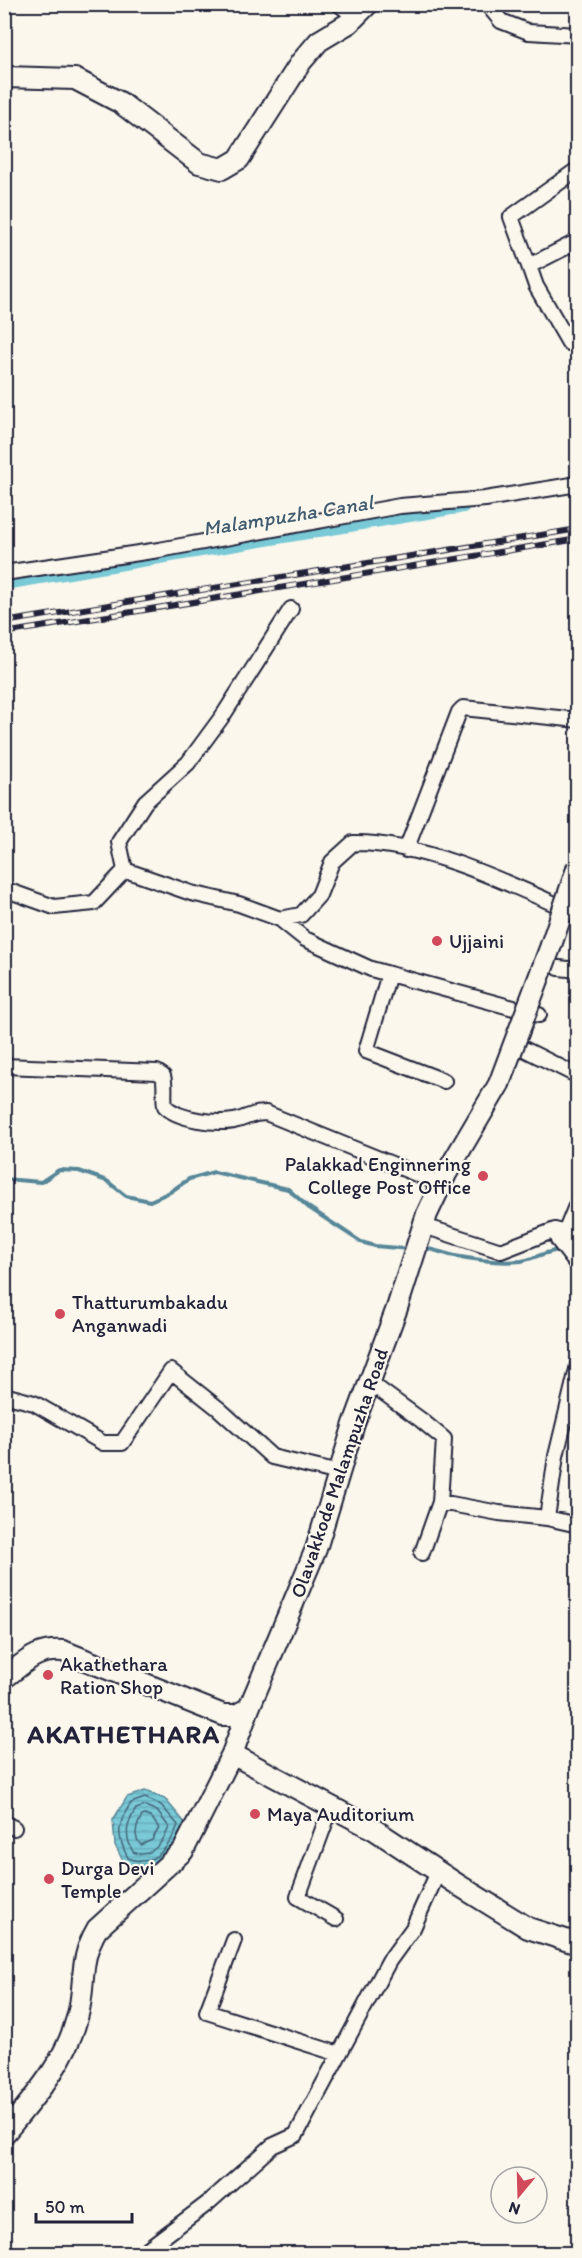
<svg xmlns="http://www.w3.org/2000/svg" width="582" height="2258" viewBox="0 0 582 2258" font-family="Itim,sans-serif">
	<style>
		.water { fill: url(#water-rules); stroke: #568698; stroke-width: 1.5 }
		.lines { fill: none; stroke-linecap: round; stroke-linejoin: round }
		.shore { stroke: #456579; stroke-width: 1.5 }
		.stream { stroke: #568698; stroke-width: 4 }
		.canal { stroke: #79c9d6; stroke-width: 14 }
		.street-casing { stroke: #22223b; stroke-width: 18 }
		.secondary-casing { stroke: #22223b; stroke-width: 24 }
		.street { stroke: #fbf7ec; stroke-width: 14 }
		.secondary { stroke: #fbf7ec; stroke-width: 20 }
		.rail-casing { stroke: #22223b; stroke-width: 6 }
		.rail { stroke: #fbf7ec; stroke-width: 4; stroke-dasharray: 11; stroke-linecap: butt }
		.secondary-bridge-casing { stroke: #22223b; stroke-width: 24; stroke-linecap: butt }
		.secondary-bridge { stroke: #fbf7ec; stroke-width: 20 }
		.poi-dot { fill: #d1495b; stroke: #fbf7ec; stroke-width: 2 }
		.labels { text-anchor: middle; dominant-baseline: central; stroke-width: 4.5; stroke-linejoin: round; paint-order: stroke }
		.poi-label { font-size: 20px; fill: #22223b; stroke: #fbf7ec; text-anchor: start }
		.street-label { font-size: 20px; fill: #22223b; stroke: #fbf7ec }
		.water-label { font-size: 21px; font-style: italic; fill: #405c71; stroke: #fbf7ec }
		.district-label { font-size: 26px; font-weight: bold; letter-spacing: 1.5px; fill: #22223b; stroke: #fbf7ec }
	</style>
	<defs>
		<pattern id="water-rules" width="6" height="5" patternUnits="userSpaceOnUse" patternTransform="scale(1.5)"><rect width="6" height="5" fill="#79c9d6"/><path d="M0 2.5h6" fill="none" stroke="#68acb9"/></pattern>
	</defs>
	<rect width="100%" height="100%" fill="#fbf7ec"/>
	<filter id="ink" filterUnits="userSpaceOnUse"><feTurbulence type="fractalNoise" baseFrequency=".0167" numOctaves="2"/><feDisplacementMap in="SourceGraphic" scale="12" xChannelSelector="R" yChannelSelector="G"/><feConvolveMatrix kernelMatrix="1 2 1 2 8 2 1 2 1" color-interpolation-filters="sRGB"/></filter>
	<g filter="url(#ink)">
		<path class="water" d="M 145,1791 L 165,1799 L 185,1823 C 174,1854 159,1877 124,1863 L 115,1845 L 113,1820 L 127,1797 Z"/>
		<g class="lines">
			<path class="shore" d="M 145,1798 L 161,1805 L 178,1825 C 170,1847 153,1869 128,1858 C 116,1835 117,1824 131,1803 Z
				M 145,1806 L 157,1811 L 169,1827 C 164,1841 151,1860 133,1852 C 124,1835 126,1825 136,1809 Z
				M 145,1815 L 152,1818 L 159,1828 L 152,1840 L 141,1845 C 133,1837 136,1826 142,1816 Z"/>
			<path class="stream" d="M 4,1179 L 41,1182 L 59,1170 L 79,1171 L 107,1181 L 126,1196 L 150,1201 L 170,1192 L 189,1179 L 214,1172 L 288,1189 L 308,1207 L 361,1242 L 375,1246 L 409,1249
				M 423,1248 C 434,1249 444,1254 455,1256 C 476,1260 500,1263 521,1261 C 535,1259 547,1250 562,1250
				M 569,1250 L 578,1250"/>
			<path class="canal" d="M 4,583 L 463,506"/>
			<defs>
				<path id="street" d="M 339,4 L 355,17
					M 487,4 L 501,21 L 529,32 L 578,35
					M 578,169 L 511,217 L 529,266 L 578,241
					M 529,266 L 536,286 L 569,343
					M 4,573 L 159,550 L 400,506 L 485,499 L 578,484
					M 406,850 L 459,712 L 463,708 L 578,720
					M 125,870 L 119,842 L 145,802 L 188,763 L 224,714 L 291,609
					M 4,889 L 54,907 L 94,903 L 125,870 L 191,893 L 239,904 L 280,919 L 305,939 L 371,969 L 539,1015
					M 280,919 L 301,915 L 319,895 L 332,862 L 353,843 C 425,842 512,885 577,914
					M 559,968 L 578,970
					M 389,974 L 366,1051 L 444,1081
					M 522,1048 L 578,1076
					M 4,1066 L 157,1072 L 163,1076 C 166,1086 163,1095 165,1106 C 178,1120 216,1124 234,1121 C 248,1118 250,1113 266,1113 L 441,1184
					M 424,1226 L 501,1251 L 555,1230 L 578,1237
					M 555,1230 L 558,1240 L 578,1266
					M 565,1233 L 578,1201
					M 369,1382 L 421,1420 L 444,1439 L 440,1502 L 499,1513 L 547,1518 L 556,1456 L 578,1365
					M 4,1395 L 34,1403 L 103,1443 L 122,1443 L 171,1371 L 219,1409 L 272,1457 L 339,1473
					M 547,1518 L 578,1525
					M 422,1553 L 440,1502
					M 331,1807 L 298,1897 L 336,1919
					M 4,1823 L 14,1828
					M 234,1940 L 207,2012 L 339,2054
					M 146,2250 L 208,2203 L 272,2146 L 296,2135 L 389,1961 L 413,1928 L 438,1872"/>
				<path id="secondary" d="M 4,77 L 75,79 L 121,103 L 199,163 L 222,169 L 239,159 L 301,62 L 319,41 L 349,23 L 368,4
					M 4,1678 C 26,1662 35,1649 63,1651 L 223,1715 L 236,1715 L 249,1708 L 316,1549 L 354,1424 L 397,1308 L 427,1214 L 446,1174 L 499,1084
					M 232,1754 L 375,1830 L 460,1886 L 528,1928 L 578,1944
					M 4,2134 C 33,2098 65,2064 77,2018 C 87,1985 77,1963 97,1929 L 183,1851 L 232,1754 L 249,1708"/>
			</defs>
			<use href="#street" class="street-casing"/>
			<use href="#secondary" class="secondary-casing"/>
			<use href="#street" class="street"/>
			<use href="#secondary" class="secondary"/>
			<defs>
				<path id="rail" d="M 4,622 L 578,529
					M 4,633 L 578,539"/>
			</defs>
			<use href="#rail" class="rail-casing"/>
			<use href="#rail" class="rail"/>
			<defs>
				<path id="secondary-bridge" d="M 499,1084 L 550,948 L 578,866"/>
			</defs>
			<use href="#secondary-bridge" class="secondary-bridge-casing"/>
			<use href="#secondary-bridge" class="secondary-bridge"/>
		</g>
	</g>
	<g class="poi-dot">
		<circle cx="437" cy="941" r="6"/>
		<circle cx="483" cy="1176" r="6"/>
		<circle cx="60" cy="1314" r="6"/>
		<circle cx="48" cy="1675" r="6"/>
		<circle cx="255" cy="1814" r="6"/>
		<circle cx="49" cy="1879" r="6"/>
	</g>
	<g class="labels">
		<g class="poi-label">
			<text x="449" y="941">Ujjaini</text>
			<text x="471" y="1164" text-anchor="end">Palakkad Enginnering<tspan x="471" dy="23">College Post Office</tspan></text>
			<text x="72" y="1302">Thatturumbakadu<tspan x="72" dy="23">Anganwadi</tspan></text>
			<text x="60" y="1664">Akathethara<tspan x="60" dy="23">Ration Shop</tspan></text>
			<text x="267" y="1814">Maya Auditorium</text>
			<text x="61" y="1868">Durga Devi<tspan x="61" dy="23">Temple</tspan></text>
		</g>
		<g class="street-label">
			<text transform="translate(339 1473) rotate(-71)">Olavakkode Malampuzha Road</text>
		</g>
		<g class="water-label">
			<text transform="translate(288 515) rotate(-9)">Malampuzha Canal</text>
		</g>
		<g class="district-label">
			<text x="124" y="1734">AKATHETHARA</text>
		</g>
	</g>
	<rect width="582" height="2258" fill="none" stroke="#fbf7ec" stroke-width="24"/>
	<rect x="12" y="12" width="558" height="2234" fill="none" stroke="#22223b" stroke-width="2" filter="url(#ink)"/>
	<g transform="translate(519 2195) rotate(199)"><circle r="28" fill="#fbf7ec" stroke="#a4a2a5" stroke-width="1.5"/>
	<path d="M0-4.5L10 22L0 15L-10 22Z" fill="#d1495b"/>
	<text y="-9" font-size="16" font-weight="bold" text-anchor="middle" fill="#22223b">N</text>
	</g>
	<path d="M36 2213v9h96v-9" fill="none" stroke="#22223b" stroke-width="3"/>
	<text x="45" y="2213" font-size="18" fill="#22223b" stroke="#fbf7ec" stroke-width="4.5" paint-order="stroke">50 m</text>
</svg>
